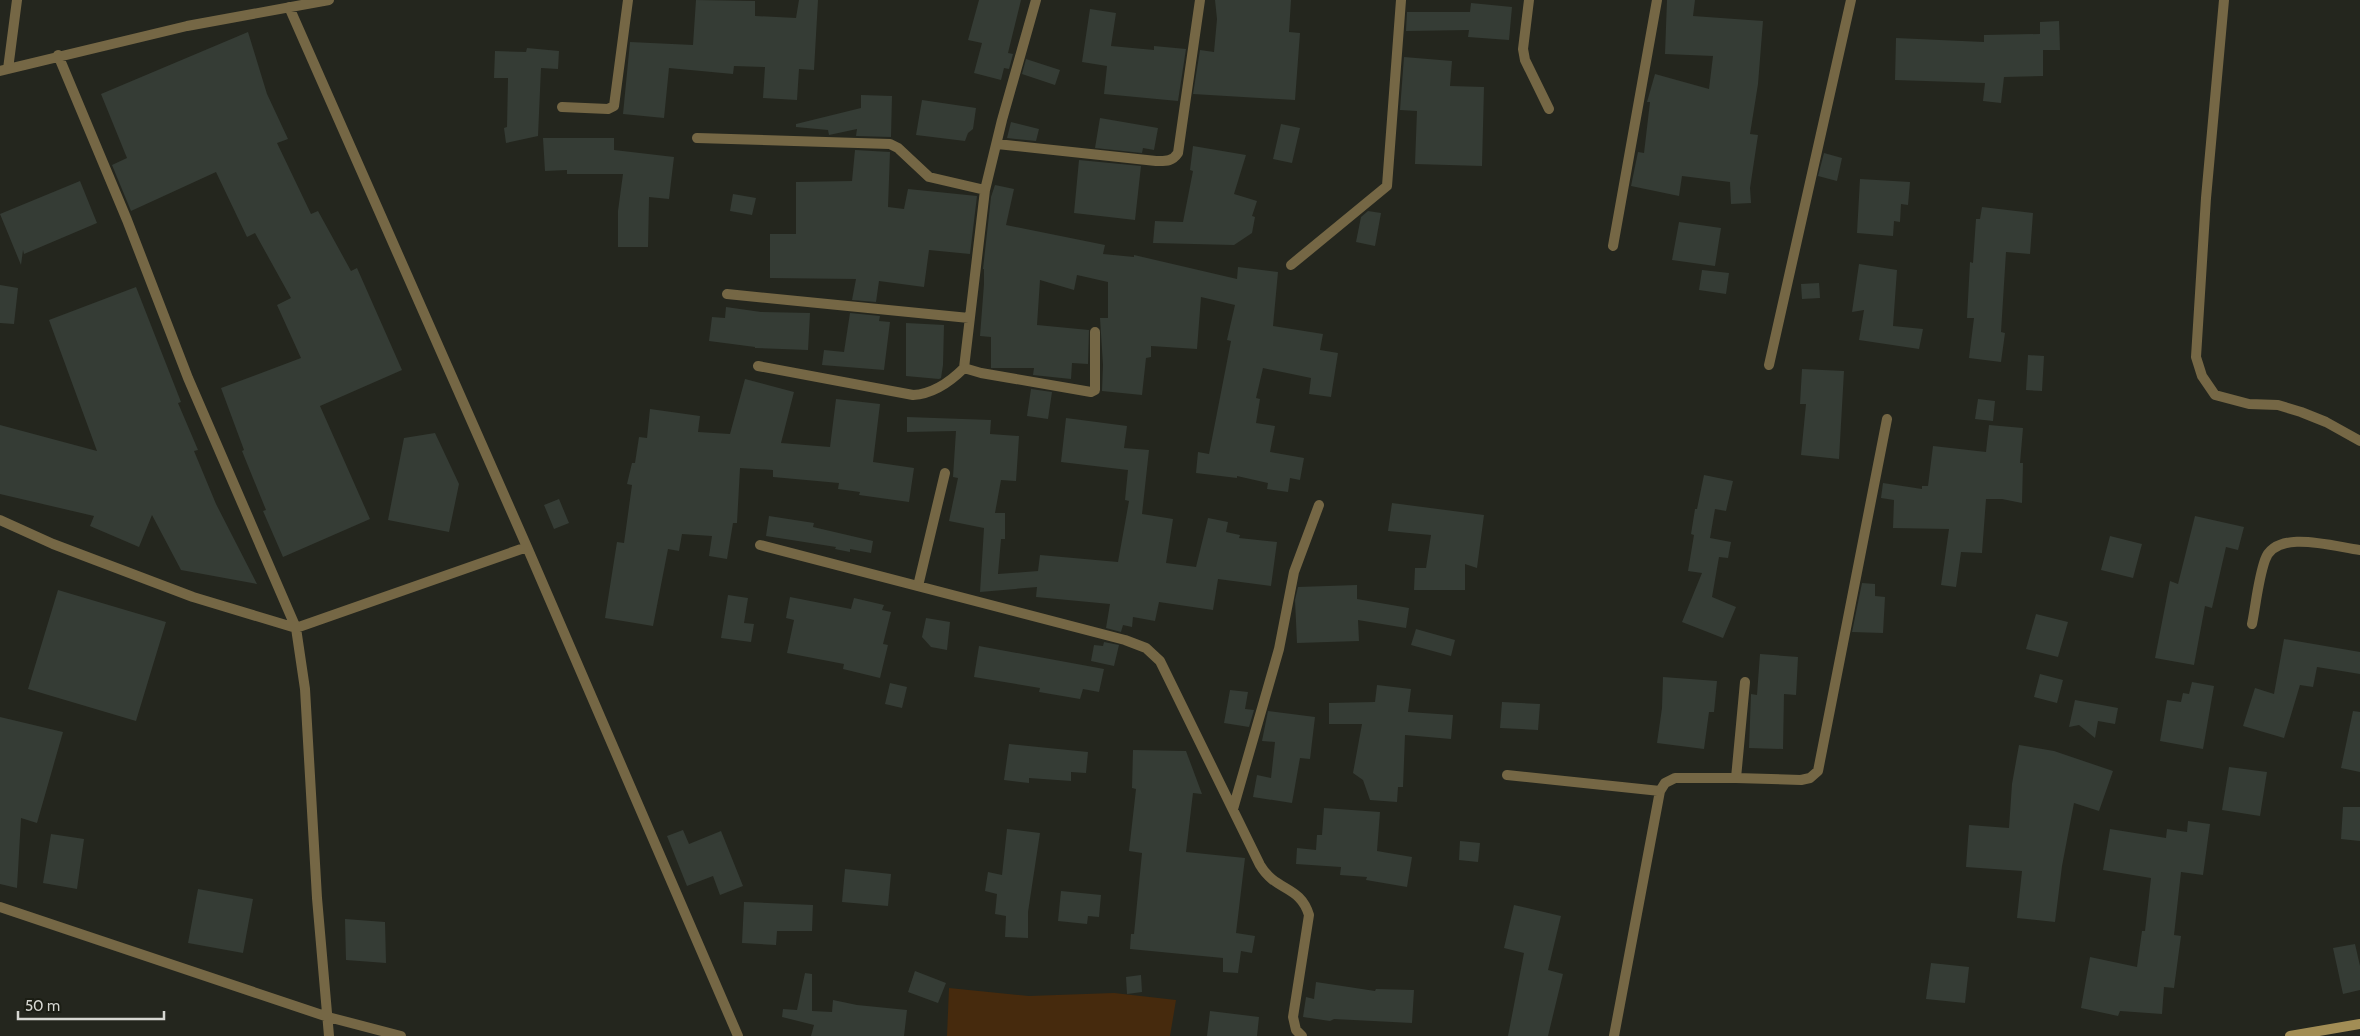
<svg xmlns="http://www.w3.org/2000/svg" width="2360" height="1036" viewBox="0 0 2360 1036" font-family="Cabin,sans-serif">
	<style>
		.green { fill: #462a0d }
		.building { fill: #353c35 }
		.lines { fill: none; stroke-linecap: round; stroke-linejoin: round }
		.street { stroke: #756745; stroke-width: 10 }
		.secondary { stroke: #a28d55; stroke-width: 10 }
	</style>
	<rect width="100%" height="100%" fill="#24261e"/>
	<path class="green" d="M 949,988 L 1029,996 L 1114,993 L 1176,1000 L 1170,1036 L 947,1036 Z"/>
	<path class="building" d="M 696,0 L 755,1 L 755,16 L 796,18 L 799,0 L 818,0 L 814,70 L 799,69 L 797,100 L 763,98 L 765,67 L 734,66 L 733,74 L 669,68 L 664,118 L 623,114 L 630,42 L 693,45 Z
		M 979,0 L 1021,0 L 1008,53 L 1013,54 L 1009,69 L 1004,68 L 1001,80 L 974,73 L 982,43 L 968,40 Z
		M 1215,0 L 1291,0 L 1289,32 L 1300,33 L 1295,100 L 1193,94 L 1200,50 L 1214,52 L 1217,19 Z
		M 1667,0 L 1695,0 L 1693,16 L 1763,21 L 1758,84 L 1750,134 L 1758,135 L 1750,188 L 1751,203 L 1731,204 L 1730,182 L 1682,176 L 1679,196 L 1631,186 L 1638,152 L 1644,153 L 1650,102 L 1647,102 L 1655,74 L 1709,89 L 1713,56 L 1665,54 Z
		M 1471,3 L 1512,7 L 1509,40 L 1468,37 L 1469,30 L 1406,31 L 1407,12 L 1470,12 Z
		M 1090,9 L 1116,13 L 1111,46 L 1154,50 L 1154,46 L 1186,49 L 1178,101 L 1104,94 L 1107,66 L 1082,62 Z
		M 2059,21 L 2060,50 L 2043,50 L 2043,76 L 2004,77 L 2001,103 L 1983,101 L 1985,83 L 1895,80 L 1896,38 L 1984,42 L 1984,35 L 2040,34 L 2040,22 Z
		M 248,32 L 267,94 L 288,139 L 277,143 L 311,214 L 318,211 L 351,271 L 357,268 L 402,370 L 320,406 L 370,519 L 283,557 L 263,511 L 266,510 L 242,451 L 244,450 L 221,388 L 301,358 L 277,305 L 291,298 L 255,233 L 247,237 L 216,172 L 131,211 L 112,165 L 127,158 L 101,94 Z
		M 527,48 L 559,51 L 558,69 L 541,68 L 538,136 L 506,143 L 504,128 L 507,127 L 508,78 L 494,78 L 495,51 L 526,52 Z
		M 1404,57 L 1452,61 L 1450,86 L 1484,87 L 1482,166 L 1415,164 L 1417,111 L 1400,110 Z
		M 1026,59 L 1060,70 L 1055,85 L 1022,74 Z
		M 861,95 L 892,96 L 891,137 L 856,136 L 857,129 L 829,135 L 828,130 L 796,127 L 796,124 L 861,108 Z
		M 922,100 L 976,108 L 973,129 L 968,133 L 965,141 L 916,135 Z
		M 1100,118 L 1158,128 L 1154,150 L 1143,148 L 1142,153 L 1095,148 Z
		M 1011,122 L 1039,129 L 1036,141 L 1007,138 Z
		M 1281,124 L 1300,128 L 1292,163 L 1273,159 Z
		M 543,138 L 614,138 L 614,150 L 674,157 L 669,199 L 649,197 L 648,247 L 618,247 L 618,211 L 623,174 L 567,174 L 567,170 L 545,171 Z
		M 1193,146 L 1246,155 L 1234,194 L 1257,201 L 1252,216 L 1255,217 L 1252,233 L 1234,245 L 1153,243 L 1155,221 L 1183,222 L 1193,171 L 1190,170 Z
		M 855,150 L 890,152 L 888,207 L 904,209 L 908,189 L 977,196 L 970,254 L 929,250 L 924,287 L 879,281 L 876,302 L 852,300 L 856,279 L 770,278 L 770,234 L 796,234 L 796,182 L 852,181 Z
		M 1824,153 L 1842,158 L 1837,181 L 1818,176 Z
		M 1079,160 L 1141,166 L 1135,220 L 1074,213 Z
		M 1860,179 L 1910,182 L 1908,205 L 1901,204 L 1900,222 L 1894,221 L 1893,236 L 1857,233 Z
		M 80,181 L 97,223 L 24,254 L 23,250 L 21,265 L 0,214 Z
		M 995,185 L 1014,189 L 1006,225 L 1105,245 L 1103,254 L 1134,257 L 1134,255 L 1237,279 L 1238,267 L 1278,272 L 1273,326 L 1323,334 L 1320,350 L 1338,353 L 1331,397 L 1309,394 L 1311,378 L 1263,368 L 1256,398 L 1260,399 L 1256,423 L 1275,426 L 1270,452 L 1304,458 L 1300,480 L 1290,478 L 1288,492 L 1267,489 L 1268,483 L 1237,476 L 1237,478 L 1196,473 L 1198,452 L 1209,454 L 1231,341 L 1227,340 L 1235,305 L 1201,297 L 1197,349 L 1151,346 L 1151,357 L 1146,358 L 1142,395 L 1102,391 L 1103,365 L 1100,318 L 1108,318 L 1108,282 L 1077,275 L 1074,290 L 1040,280 L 1037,325 L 1089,330 L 1088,364 L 1072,363 L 1071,379 L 1033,375 L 1034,368 L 991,368 L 991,337 L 980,336 L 984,284 L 984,269 L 983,269 L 991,197 Z
		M 733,194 L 756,198 L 752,215 L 730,211 Z
		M 1982,207 L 2033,213 L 2030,254 L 2006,252 L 2001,332 L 2005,333 L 2001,362 L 1969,358 L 1974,318 L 1967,318 L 1970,262 L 1973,263 L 1976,219 L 1980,219 Z
		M 1368,211 L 1381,213 L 1375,246 L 1356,242 L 1361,217 Z
		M 1679,222 L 1721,228 L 1715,266 L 1672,260 Z
		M 1859,264 L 1897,270 L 1893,326 L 1923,329 L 1919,349 L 1859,340 L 1864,310 L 1852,312 Z
		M 1702,270 L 1729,273 L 1726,294 L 1699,290 Z
		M 1819,283 L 1820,298 L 1802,299 L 1801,284 Z
		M 0,285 L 18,288 L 14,324 L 0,323 Z
		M 136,287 L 181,402 L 178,403 L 198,450 L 194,451 L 216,504 L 257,584 L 181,570 L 152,515 L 139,547 L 90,526 L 94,516 L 0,494 L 0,425 L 97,451 L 49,320 Z
		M 726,307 L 761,312 L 810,313 L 808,350 L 755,348 L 755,347 L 709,341 L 712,317 L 725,318 Z
		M 850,313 L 880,316 L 879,321 L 890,322 L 884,370 L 822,365 L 824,350 L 844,352 Z
		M 906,323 L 944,325 L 943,365 L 941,378 L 939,379 L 906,376 Z
		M 2028,355 L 2044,356 L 2042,391 L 2026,390 Z
		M 1802,369 L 1844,371 L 1839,459 L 1801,455 L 1806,404 L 1800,404 Z
		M 745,379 L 794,392 L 781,443 L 830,447 L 836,399 L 880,404 L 873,462 L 914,468 L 909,502 L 859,495 L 860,492 L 838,489 L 839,483 L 773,477 L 773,470 L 740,468 L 737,523 L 733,523 L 727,559 L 709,556 L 712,536 L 682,534 L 679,551 L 668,549 L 653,626 L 605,618 L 617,542 L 624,543 L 632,485 L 627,484 L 632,463 L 635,463 L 639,437 L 647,438 L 650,409 L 700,416 L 698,432 L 730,434 Z
		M 1031,389 L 1052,392 L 1048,419 L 1027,416 Z
		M 1978,399 L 1995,401 L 1993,421 L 1975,419 Z
		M 907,417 L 991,420 L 990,434 L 1019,436 L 1016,481 L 1001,480 L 995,513 L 1005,513 L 1005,539 L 1001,539 L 998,574 L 1038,571 L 1040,555 L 1118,562 L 1129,501 L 1125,500 L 1128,470 L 1061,462 L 1066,418 L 1127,426 L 1124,448 L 1149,450 L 1142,514 L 1173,519 L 1166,563 L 1196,567 L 1208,518 L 1228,522 L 1226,532 L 1240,535 L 1239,538 L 1277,542 L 1271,586 L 1218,579 L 1213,610 L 1159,602 L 1155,621 L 1133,617 L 1132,627 L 1123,625 L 1121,632 L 1106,628 L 1110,604 L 1036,597 L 1037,587 L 980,592 L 984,528 L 949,521 L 958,478 L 953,477 L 956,431 L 907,432 Z
		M 1989,425 L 2023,428 L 2020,463 L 2023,463 L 2022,503 L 2002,499 L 1986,499 L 1982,553 L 1961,552 L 1956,587 L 1941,585 L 1949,529 L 1893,528 L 1894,500 L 1881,498 L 1883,483 L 1922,489 L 1922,486 L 1928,486 L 1933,446 L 1986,452 Z
		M 435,433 L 459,484 L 449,532 L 388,520 L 404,438 Z
		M 1704,475 L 1733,481 L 1726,511 L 1715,509 L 1710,538 L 1731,542 L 1728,558 L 1719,557 L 1712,597 L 1736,607 L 1723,638 L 1682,622 L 1702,573 L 1688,571 L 1694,535 L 1691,534 L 1695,509 L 1697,509 Z
		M 559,499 L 569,523 L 554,529 L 544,505 Z
		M 1392,503 L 1484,515 L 1477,568 L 1465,564 L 1465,590 L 1414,590 L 1415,568 L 1426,568 L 1431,535 L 1388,531 Z
		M 769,516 L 814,523 L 813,527 L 873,541 L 871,553 L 850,549 L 850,552 L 835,549 L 836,547 L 766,536 Z
		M 2195,516 L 2244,527 L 2238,550 L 2226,547 L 2212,608 L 2205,606 L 2194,665 L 2155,658 L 2170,581 L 2178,584 Z
		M 2110,536 L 2142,544 L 2133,578 L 2101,570 Z
		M 1862,583 L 1875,584 L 1875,596 L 1885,597 L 1883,633 L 1852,632 Z
		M 1357,585 L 1357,599 L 1409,608 L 1406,628 L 1358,620 L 1359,641 L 1297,643 L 1295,600 L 1298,587 Z
		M 58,590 L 166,622 L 136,721 L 28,689 Z
		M 728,595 L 748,598 L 744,623 L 754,624 L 751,642 L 721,638 Z
		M 790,597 L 851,609 L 854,598 L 884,605 L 882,610 L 891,612 L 883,644 L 888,645 L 880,678 L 843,669 L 844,664 L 787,653 L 794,620 L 786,618 Z
		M 2036,614 L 2068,622 L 2058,657 L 2026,649 Z
		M 926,618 L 950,622 L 947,650 L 931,647 L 922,637 Z
		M 1416,629 L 1455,640 L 1451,656 L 1411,645 Z
		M 2284,639 L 2360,652 L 2360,674 L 2317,667 L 2313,687 L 2300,685 L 2284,738 L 2243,726 L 2255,688 L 2274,694 Z
		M 1104,642 L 1119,645 L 1114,666 L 1091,661 L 1094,645 L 1103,646 Z
		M 979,646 L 1104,669 L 1099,692 L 1083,689 L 1080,699 L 1039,692 L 1040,688 L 974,677 Z
		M 1760,654 L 1798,657 L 1796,695 L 1784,694 L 1783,749 L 1749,748 L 1751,694 L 1757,695 Z
		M 2040,674 L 2063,680 L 2057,703 L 2034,697 Z
		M 1663,677 L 1717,681 L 1714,712 L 1709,712 L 1704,749 L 1657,743 L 1662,708 Z
		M 2192,682 L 2214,686 L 2203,749 L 2160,741 L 2167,700 L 2181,702 L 2183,693 L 2189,694 Z
		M 890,683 L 907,687 L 902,708 L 885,704 Z
		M 1377,685 L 1411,689 L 1408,712 L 1453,715 L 1451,739 L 1405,735 L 1403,787 L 1398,787 L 1397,802 L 1370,800 L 1363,780 L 1353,773 L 1362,724 L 1329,724 L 1329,703 L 1375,702 Z
		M 1230,690 L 1248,692 L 1245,709 L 1254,710 L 1249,727 L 1224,723 Z
		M 2075,700 L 2118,708 L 2115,724 L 2098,721 L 2095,738 L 2079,725 L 2069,727 Z
		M 1502,702 L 1540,704 L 1538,730 L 1500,728 Z
		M 1268,711 L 1315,717 L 1310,759 L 1300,758 L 1292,803 L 1253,797 L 1257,775 L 1271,778 L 1275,742 L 1262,741 Z
		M 2353,711 L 2360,712 L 2360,772 L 2341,768 Z
		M 0,717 L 63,732 L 37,823 L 21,818 L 17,888 L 0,884 Z
		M 1009,744 L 1088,752 L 1086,773 L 1071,772 L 1071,781 L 1029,778 L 1029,783 L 1004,780 Z
		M 2019,745 L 2054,751 L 2113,771 L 2099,811 L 2074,803 L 2062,866 L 2055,922 L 2017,918 L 2022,871 L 1966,867 L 1969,825 L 2009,828 L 2012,784 Z
		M 1133,750 L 1186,751 L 1202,794 L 1193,793 L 1186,852 L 1245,858 L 1236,933 L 1255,936 L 1252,953 L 1241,951 L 1238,973 L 1223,972 L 1223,958 L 1130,949 L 1131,934 L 1134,934 L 1142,853 L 1129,851 L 1136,789 L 1132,788 Z
		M 2229,767 L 2267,772 L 2260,816 L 2222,810 Z
		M 2343,807 L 2360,807 L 2360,841 L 2341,839 Z
		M 1324,808 L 1380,812 L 1377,851 L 1412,857 L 1407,887 L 1366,880 L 1367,877 L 1340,875 L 1341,867 L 1296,864 L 1297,848 L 1316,850 L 1317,835 L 1322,835 Z
		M 2188,821 L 2210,824 L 2203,875 L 2181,872 L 2174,935 L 2181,936 L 2174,988 L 2164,987 L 2162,1014 L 2120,1011 L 2118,1016 L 2081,1008 L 2090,957 L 2137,967 L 2142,931 L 2145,931 L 2151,878 L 2103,870 L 2110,829 L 2166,838 L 2167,829 L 2187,832 Z
		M 1007,829 L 1040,833 L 1028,912 L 1028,938 L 1005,937 L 1006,916 L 995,914 L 997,894 L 985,891 L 988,872 L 1002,875 Z
		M 683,830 L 689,844 L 721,831 L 743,886 L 720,895 L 713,876 L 687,886 L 667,836 Z
		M 51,834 L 84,839 L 77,889 L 43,883 Z
		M 1460,841 L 1480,843 L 1478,862 L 1459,860 Z
		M 845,869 L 891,874 L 888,906 L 842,902 Z
		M 198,889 L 253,899 L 243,953 L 188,943 Z
		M 1061,891 L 1101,895 L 1099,917 L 1088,916 L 1087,924 L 1058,921 Z
		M 744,902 L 813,905 L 812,931 L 777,931 L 776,945 L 742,943 Z
		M 1514,905 L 1561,916 L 1548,970 L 1563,974 L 1548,1036 L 1508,1036 L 1524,953 L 1504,948 Z
		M 345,919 L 385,922 L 386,963 L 346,960 Z
		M 2355,944 L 2360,966 L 2360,990 L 2343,994 L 2333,948 Z
		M 1931,963 L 1969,967 L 1965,1003 L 1926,999 Z
		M 915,971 L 946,983 L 938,1003 L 908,992 Z
		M 805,973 L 812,974 L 812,1011 L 832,1012 L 833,1000 L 857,1005 L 907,1010 L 904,1036 L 811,1036 L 814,1025 L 782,1017 L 783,1009 L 797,1010 Z
		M 1141,975 L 1142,992 L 1127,994 L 1126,977 Z
		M 1316,982 L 1375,991 L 1376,989 L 1414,990 L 1412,1023 L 1334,1019 L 1330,1021 L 1303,1017 L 1306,997 L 1314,999 Z
		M 1210,1011 L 1259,1017 L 1257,1036 L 1207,1036 Z"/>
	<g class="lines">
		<path class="street" d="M 1036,0 L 1002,120 L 985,190 L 964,368 L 981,373 L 1091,392 L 1095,390 L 1095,332
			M 1529,0 L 1523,49 L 1525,60 L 1549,109
			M 2224,0 L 2206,198 L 2196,357 L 2202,376 L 2215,395 L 2249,404 L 2278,405 L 2301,412 L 2326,422 L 2360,441
			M 289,7 L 527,547 L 738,1036
			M 58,55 L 127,220 L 188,378 L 296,628 L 305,689 L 317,898 L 329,1036
			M 8,69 L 17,0
			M 0,71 L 187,26 L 329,0
			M 562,107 L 608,109 L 614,106 L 628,0
			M 697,138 L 890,144 L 898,148 L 929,177 L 985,190
			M 997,144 L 1156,161 C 1165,161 1172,162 1178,153 L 1200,0
			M 1613,246 L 1657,0
			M 1291,265 L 1387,186 L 1401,0
			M 727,294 L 969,318
			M 1769,365 L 1851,0
			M 758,366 L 913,395 C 933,394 950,382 964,368
			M 0,520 L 53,544 L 193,597 L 296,628 L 527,547
			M 760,545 L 1125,640 L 1146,648 L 1160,661 L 1260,865 C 1276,892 1300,885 1309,915 L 1293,1017 L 1296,1030 L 1302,1036
			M 918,586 L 945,473
			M 2252,624 C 2256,604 2258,580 2265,560 C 2276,528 2335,547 2360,550
			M 1507,775 L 1660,791
			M 1736,778 L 1801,780 L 1810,778 L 1818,771 L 1887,419
			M 1233,809 L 1279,649 L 1294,572 L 1319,505
			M 0,907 L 328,1017 L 401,1036
			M 1614,1036 L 1660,791 L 1665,783 L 1675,778 L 1736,778 L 1745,682"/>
		<path class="secondary" d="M 2290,1036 L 2360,1024"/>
	</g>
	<path d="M18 1011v8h146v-8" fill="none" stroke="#d6d7d2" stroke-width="2.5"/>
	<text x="25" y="1011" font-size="15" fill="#d6d7d2" stroke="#1b1d14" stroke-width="4" paint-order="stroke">50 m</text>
</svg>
